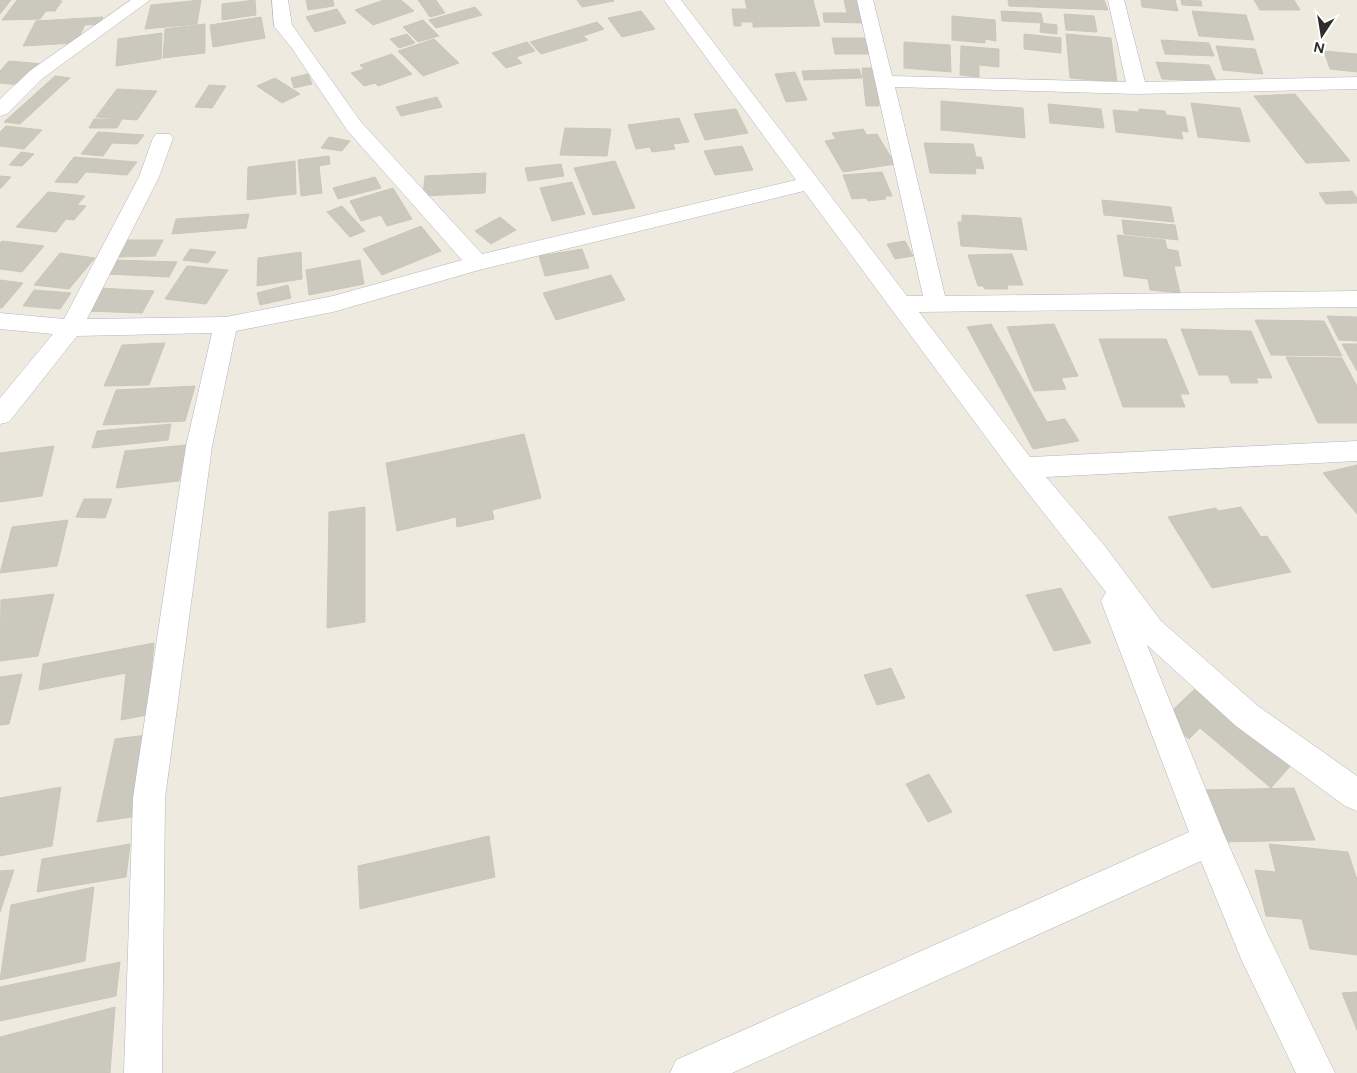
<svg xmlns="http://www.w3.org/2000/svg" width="1357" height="1073" viewBox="0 0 1357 1073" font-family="Figtree,sans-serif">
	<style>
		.building { fill: #cbc8bd; stroke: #cbc7b8 }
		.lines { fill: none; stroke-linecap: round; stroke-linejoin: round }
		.minor-casing { stroke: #b3b3c1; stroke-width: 1 }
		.minor { fill: #fff; fill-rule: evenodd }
	</style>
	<rect width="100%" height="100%" fill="#efeadf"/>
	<path class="building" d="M 0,0 L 11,0 L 0,14 Z
		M 17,0 L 54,0 L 62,1 L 55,11 L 46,11 L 40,19 L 2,20 Z
		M 201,0 L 197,24 L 145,29 L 151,5 Z
		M 255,0 L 256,15 L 222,20 L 222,4 Z
		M 306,0 L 333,0 L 334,6 L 308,10 Z
		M 384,0 L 401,0 L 414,11 L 373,25 L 355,10 Z
		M 418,0 L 436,0 L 445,13 L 430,17 Z
		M 577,0 L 613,0 L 614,1 L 582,7 Z
		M 745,0 L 813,0 L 820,26 L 753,27 L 753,22 L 741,22 L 741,26 L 734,26 L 732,9 L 747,9 Z
		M 844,0 L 860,0 L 864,23 L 824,22 L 823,13 L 847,13 Z
		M 1008,0 L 1104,0 L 1108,10 L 1009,6 Z
		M 1141,0 L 1175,0 L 1178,11 L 1142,7 Z
		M 1181,0 L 1201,1 L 1202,6 L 1182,5 Z
		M 1254,0 L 1294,0 L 1300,10 L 1260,10 Z
		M 475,7 L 482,15 L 436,28 L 429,20 Z
		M 337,9 L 346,23 L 315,32 L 306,17 Z
		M 641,11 L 655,29 L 622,37 L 608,18 Z
		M 1001,11 L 1041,13 L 1043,23 L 1002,21 Z
		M 1192,11 L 1246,15 L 1254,40 L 1199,36 Z
		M 1064,14 L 1094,16 L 1097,32 L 1066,30 Z
		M 952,16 L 995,20 L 996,41 L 985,39 L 985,43 L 952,40 Z
		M 103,17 L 100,24 L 85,25 L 76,43 L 23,46 L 36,21 Z
		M 261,17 L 265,38 L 213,47 L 210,25 Z
		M 423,20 L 439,36 L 418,42 L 403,27 Z
		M 597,22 L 604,29 L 583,36 L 588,40 L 541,54 L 530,42 Z
		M 1041,23 L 1057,25 L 1057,34 L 1040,32 Z
		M 205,24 L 205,53 L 163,58 L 165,29 Z
		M 162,33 L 161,59 L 116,66 L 118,39 Z
		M 407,34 L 415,43 L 399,48 L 390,39 Z
		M 1024,34 L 1061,38 L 1061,53 L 1024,49 Z
		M 1066,34 L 1111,38 L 1117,82 L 1070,78 Z
		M 832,38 L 866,38 L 870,54 L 835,54 Z
		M 434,39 L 459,63 L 423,76 L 398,51 Z
		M 1161,40 L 1209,43 L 1214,56 L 1165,54 Z
		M 527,42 L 535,51 L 516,57 L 522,63 L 506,68 L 492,53 Z
		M 904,42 L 950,45 L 951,72 L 904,68 Z
		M 961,46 L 999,49 L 999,67 L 979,65 L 979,77 L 960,75 Z
		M 1216,46 L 1255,49 L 1263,74 L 1223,70 Z
		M 1324,51 L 1357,54 L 1357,72 L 1330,69 Z
		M 392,54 L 412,74 L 378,86 L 375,83 L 364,86 L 351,73 L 364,69 L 360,65 Z
		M 9,61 L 42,64 L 22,85 L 0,83 L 0,71 Z
		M 1156,62 L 1209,65 L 1216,81 L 1162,79 Z
		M 862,68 L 875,68 L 879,106 L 866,106 Z
		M 859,69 L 862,78 L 804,80 L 802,71 Z
		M 795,72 L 807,100 L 786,102 L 775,74 Z
		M 308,74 L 312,84 L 294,88 L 291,78 Z
		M 55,76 L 70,78 L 20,124 L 4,122 Z
		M 275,78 L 300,94 L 282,103 L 257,86 Z
		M 209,85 L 226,86 L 212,108 L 195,107 Z
		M 117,89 L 157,91 L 137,120 L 96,117 Z
		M 1295,94 L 1350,161 L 1306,163 L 1254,96 Z
		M 437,97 L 442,107 L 401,116 L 396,107 Z
		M 941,101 L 1023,108 L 1025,138 L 941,130 Z
		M 1191,103 L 1240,108 L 1250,142 L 1198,137 Z
		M 1048,104 L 1101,109 L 1104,128 L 1050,123 Z
		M 736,109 L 748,133 L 705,140 L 694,114 Z
		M 1139,109 L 1165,111 L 1166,115 L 1185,117 L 1188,132 L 1181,131 L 1183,139 L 1116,132 L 1113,110 L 1139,112 Z
		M 679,118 L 689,142 L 673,144 L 675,149 L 652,152 L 650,147 L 636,149 L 628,125 Z
		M 94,119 L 122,119 L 117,128 L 89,128 Z
		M 6,126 L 42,130 L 24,149 L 0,146 L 0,132 Z
		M 565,128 L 611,129 L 607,156 L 560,155 Z
		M 863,129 L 867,135 L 877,134 L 895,164 L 843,172 L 825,141 L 836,139 L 832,133 Z
		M 98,132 L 144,135 L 137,144 L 112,143 L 103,156 L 81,154 Z
		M 329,137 L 350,141 L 342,151 L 321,148 Z
		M 924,143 L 973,144 L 976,157 L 981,157 L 984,169 L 975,168 L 976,174 L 930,173 Z
		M 742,146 L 753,170 L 715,175 L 704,151 Z
		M 21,152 L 34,154 L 22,166 L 9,165 Z
		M 329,156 L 330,164 L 319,166 L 322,193 L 301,196 L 298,160 Z
		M 74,157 L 137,162 L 127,175 L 86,172 L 77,183 L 55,182 Z
		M 295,161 L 296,194 L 247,200 L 248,167 Z
		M 615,161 L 635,208 L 593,215 L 574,168 Z
		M 561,164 L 564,176 L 528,181 L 525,168 Z
		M 882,172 L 892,196 L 885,196 L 886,199 L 868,201 L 866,198 L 852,199 L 843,175 Z
		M 486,173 L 485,193 L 423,196 L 425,176 Z
		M 0,176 L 11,177 L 1,188 L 0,188 Z
		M 375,177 L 381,188 L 338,199 L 333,188 Z
		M 572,182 L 585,214 L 552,221 L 540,188 Z
		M 393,188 L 412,219 L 387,226 L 381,215 L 361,221 L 350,201 Z
		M 1352,191 L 1357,198 L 1357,203 L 1326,204 L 1319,193 Z
		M 48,192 L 85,196 L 77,205 L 86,206 L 74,220 L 66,219 L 56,232 L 16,227 Z
		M 1102,200 L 1171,207 L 1174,222 L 1104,215 Z
		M 342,206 L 365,231 L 350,237 L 327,212 Z
		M 249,214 L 246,228 L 172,234 L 176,219 Z
		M 962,215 L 1021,218 L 1027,250 L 961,246 L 958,222 L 962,222 Z
		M 500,217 L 516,230 L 491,244 L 475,231 Z
		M 1122,220 L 1175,225 L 1178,240 L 1124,234 Z
		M 421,226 L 441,251 L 382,275 L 363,249 Z
		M 1117,235 L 1165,240 L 1167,249 L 1178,251 L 1181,266 L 1174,266 L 1180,293 L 1150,290 L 1148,279 L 1124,276 Z
		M 127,240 L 163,240 L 155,256 L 119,257 Z
		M 2,241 L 44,246 L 22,272 L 0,269 L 0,243 Z
		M 905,241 L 913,256 L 895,259 L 887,244 Z
		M 190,249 L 216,252 L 208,263 L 183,260 Z
		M 582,249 L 589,268 L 545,276 L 539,256 Z
		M 301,252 L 302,279 L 257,286 L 258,258 Z
		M 60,253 L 95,258 L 69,289 L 34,285 Z
		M 1012,254 L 1023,285 L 1007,285 L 1008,289 L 985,289 L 983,286 L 978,286 L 968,255 Z
		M 116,260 L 177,262 L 169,277 L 107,274 Z
		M 360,260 L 364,284 L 309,295 L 306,270 Z
		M 187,266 L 228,270 L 206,304 L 165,299 Z
		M 611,275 L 625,300 L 556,320 L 543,293 Z
		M 0,280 L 23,283 L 2,308 L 0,308 Z
		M 288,285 L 291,298 L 260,305 L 257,293 Z
		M 99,288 L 154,291 L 142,313 L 85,311 Z
		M 34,290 L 71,293 L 60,309 L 23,306 Z
		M 1327,316 L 1357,317 L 1357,341 L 1339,340 Z
		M 1255,320 L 1324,321 L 1342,356 L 1271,355 Z
		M 991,324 L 1047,422 L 1065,419 L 1079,441 L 1033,449 L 967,327 Z
		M 1054,324 L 1078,376 L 1061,378 L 1066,389 L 1034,391 L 1007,327 Z
		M 1181,329 L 1251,331 L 1272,378 L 1256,378 L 1258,383 L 1231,383 L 1228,375 L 1199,375 Z
		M 1099,339 L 1166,339 L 1189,394 L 1180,394 L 1185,407 L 1123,407 Z
		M 165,343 L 149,385 L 104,386 L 122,345 Z
		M 1342,344 L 1357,344 L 1357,371 Z
		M 1286,357 L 1342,358 L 1357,386 L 1357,423 L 1318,423 Z
		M 195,386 L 185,421 L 103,425 L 116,390 Z
		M 171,424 L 168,440 L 92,448 L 97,431 Z
		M 524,434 L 541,498 L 492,510 L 494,519 L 457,527 L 456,517 L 397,531 L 386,463 Z
		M 186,445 L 179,481 L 116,488 L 125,451 Z
		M 54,446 L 42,496 L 0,502 L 0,453 Z
		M 1357,465 L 1357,514 L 1323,473 Z
		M 84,499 L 112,499 L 105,518 L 76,517 Z
		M 365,507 L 365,622 L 327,628 L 329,512 Z
		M 1241,507 L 1261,537 L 1267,536 L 1291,572 L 1212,588 L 1168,517 L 1216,508 L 1218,511 Z
		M 68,520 L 57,566 L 0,573 L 12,527 Z
		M 1061,588 L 1091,643 L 1054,651 L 1026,595 Z
		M 54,594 L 38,656 L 0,661 L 1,600 Z
		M 154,643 L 147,715 L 121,720 L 126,673 L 39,690 L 43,664 Z
		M 891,668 L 905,698 L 877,705 L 864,675 Z
		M 22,674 L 9,724 L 0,725 L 0,677 Z
		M 1197,687 L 1292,764 L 1271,788 L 1200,728 L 1189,739 L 1164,718 Z
		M 147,735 L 132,817 L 97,822 L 115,739 Z
		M 929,774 L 952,812 L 928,822 L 906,784 Z
		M 61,787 L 52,846 L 0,856 L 0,798 Z
		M 1294,788 L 1315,840 L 1221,842 L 1203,790 Z
		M 489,836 L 495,877 L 360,909 L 358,866 Z
		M 130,844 L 126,877 L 37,892 L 42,859 Z
		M 1269,844 L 1348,852 L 1357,880 L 1357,955 L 1310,949 L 1302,919 L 1266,916 L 1255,870 L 1276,872 Z
		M 14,870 L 0,912 L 0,871 Z
		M 94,887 L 85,961 L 0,980 L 11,905 Z
		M 120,962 L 116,996 L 0,1021 L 0,987 Z
		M 1357,992 L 1357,1030 L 1342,993 Z
		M 115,1007 L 110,1073 L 0,1073 L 0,1037 Z"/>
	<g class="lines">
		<defs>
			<path id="minor" d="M 131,0 L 150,0 L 43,78 L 7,114 L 0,116 L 0,99 L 31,70 Z
				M 272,0 L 288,0 L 292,25 L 361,122 L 482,254 L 796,180 L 664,0 L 681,0 L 907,296 L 923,296 L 857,0 L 873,0 L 892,76 L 1126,82 L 1108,0 L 1124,0 L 1145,82 L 1357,77 L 1357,89 L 1137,94 L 895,87 L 945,296 L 1357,291 L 1357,307 L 919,312 L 1030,457 L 1357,441 L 1357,461 L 1046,477 L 1104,545 L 1161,621 L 1258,706 L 1357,776 L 1357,811 L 1345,806 L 1236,726 L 1147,645 L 1223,832 L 1268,935 L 1335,1073 L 1296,1073 L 1242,961 L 1201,861 L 732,1073 L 670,1073 L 676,1060 L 1189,832 L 1101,601 L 1106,592 L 1014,475 L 804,191 L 479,270 L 333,312 L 236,331 L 212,446 L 165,798 L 162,1073 L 124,1073 L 133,798 L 186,446 L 212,333 L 77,336 L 9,422 L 0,424 L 0,398 L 53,334 L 0,329 L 0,313 L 64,319 L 139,177 L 153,138 L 156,134 L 170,134 L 173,138 L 159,177 L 87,319 L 226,317 L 333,296 L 462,260 L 347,130 L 291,47 L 274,26 Z"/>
		</defs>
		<use href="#minor" class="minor-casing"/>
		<use href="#minor" class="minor"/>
	</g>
	<g transform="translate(1322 35) rotate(192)" stroke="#ffffff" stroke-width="4" paint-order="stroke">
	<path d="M0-4L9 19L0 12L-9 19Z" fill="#2d2d2d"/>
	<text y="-8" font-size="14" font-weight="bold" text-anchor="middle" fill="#2d2d2d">N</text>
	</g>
</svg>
